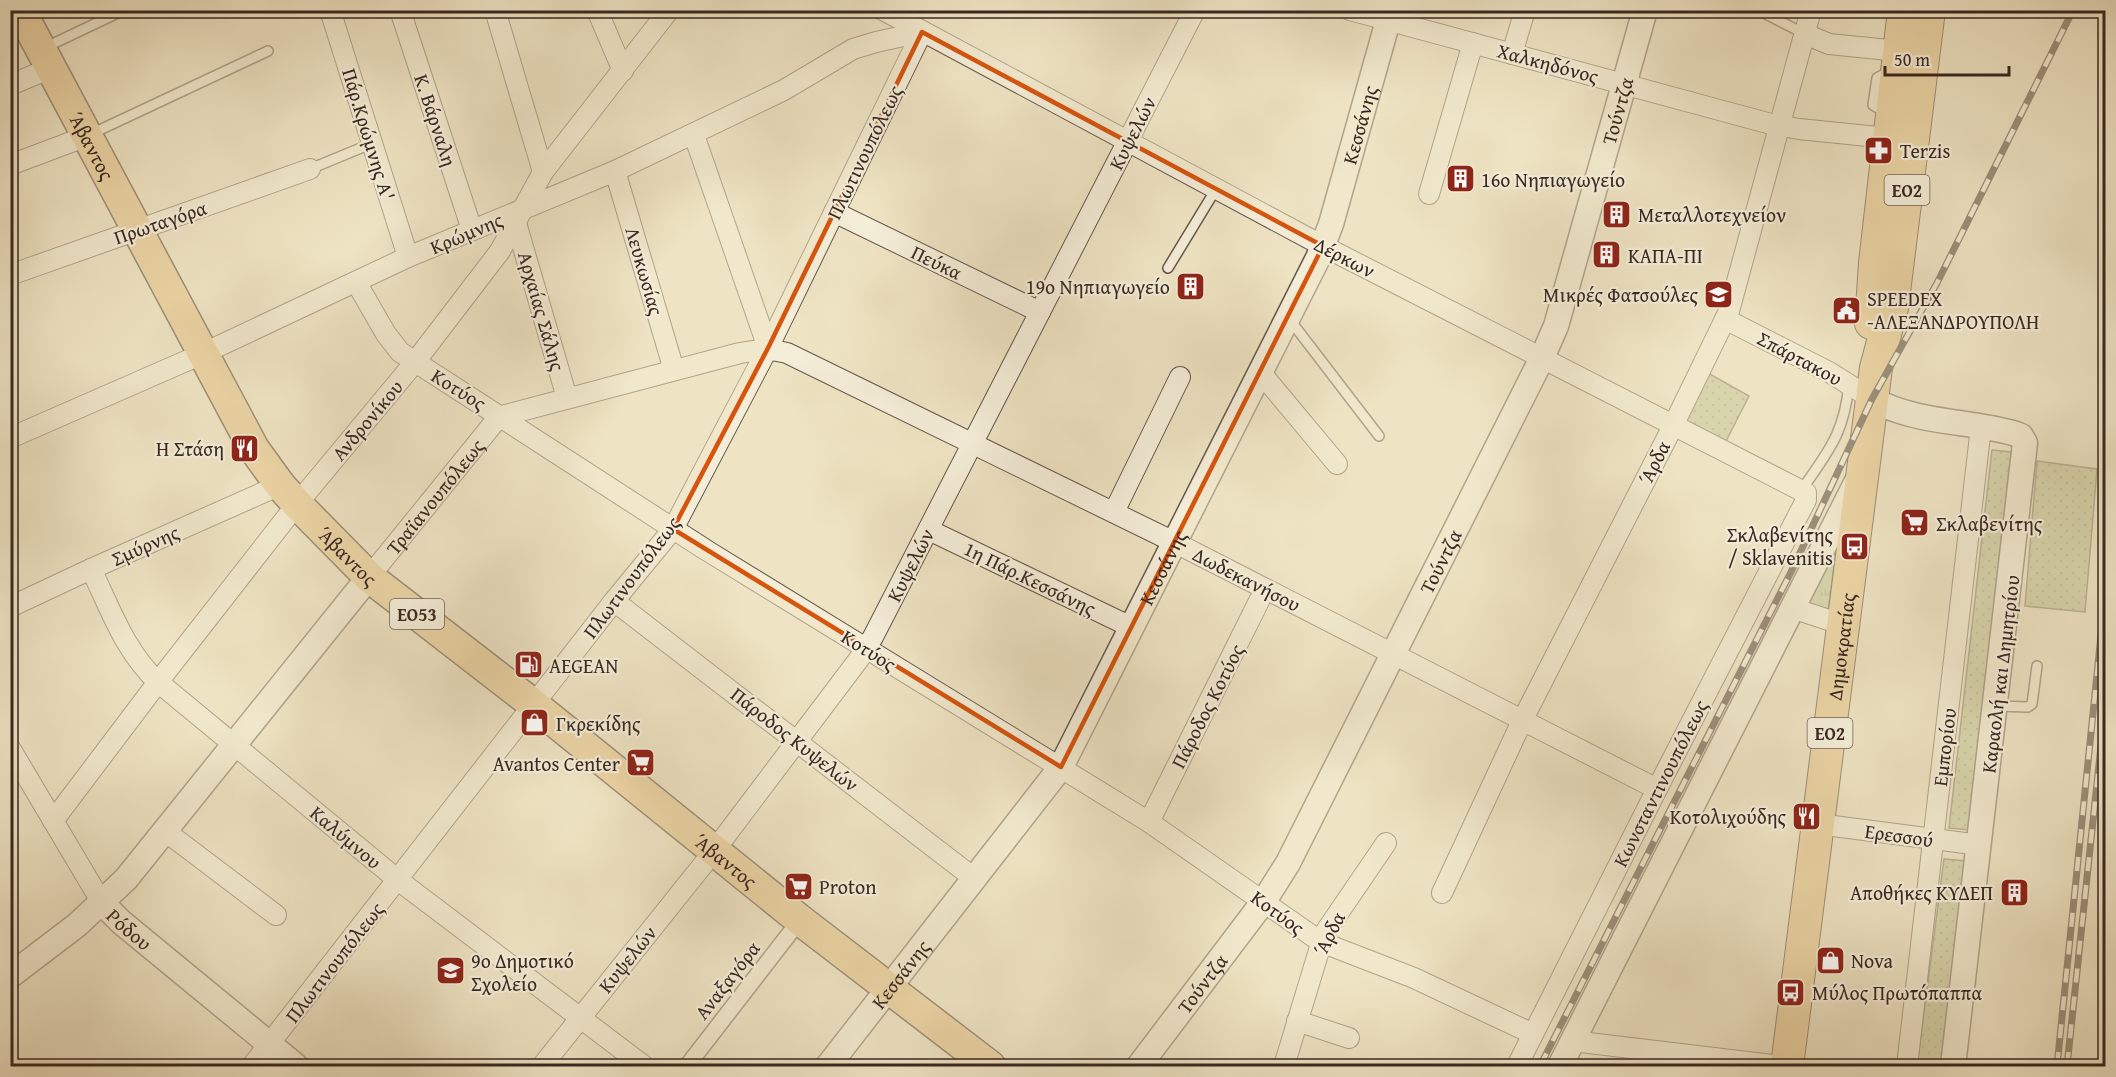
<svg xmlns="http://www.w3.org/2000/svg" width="2116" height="1077" viewBox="0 0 2116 1077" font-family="'Gentium Book Plus',serif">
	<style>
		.grass { fill: url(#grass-tufts); stroke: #7b7559; stroke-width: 1.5 }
		.park { fill: url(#park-dots); stroke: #7b7559; stroke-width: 1.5 }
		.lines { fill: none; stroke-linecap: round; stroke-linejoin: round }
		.service-casing { stroke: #66574a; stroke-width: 12 }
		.pedestrian-casing { stroke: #66574a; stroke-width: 18 }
		.minor-casing { stroke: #66574a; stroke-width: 22 }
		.tertiary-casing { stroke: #66574a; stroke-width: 27 }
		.primary-casing { stroke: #392822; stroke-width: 33 }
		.trunk-casing { stroke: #392822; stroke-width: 34 }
		.service { stroke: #f4edd8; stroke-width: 9 }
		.pedestrian { stroke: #f4edd8; stroke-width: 15 }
		.minor { stroke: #f4edd8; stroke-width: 20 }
		.tertiary { stroke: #f4edd8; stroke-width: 24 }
		.primary { stroke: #e7c282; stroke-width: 30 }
		.trunk { stroke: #e7c282; stroke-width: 32 }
		.rail-casing { stroke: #392822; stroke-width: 7 }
		.rail { stroke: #f4edd8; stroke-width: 4.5; stroke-dasharray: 14; stroke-linecap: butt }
		.marked { fill: none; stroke: #d6540e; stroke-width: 4.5; stroke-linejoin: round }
		.labels { text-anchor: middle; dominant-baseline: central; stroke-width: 4.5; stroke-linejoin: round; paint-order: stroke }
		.shield { fill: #f4edd8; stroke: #716359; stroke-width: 1.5 }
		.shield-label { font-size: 18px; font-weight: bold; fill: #392822 }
		.street-label { font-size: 20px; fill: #392822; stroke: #f4edd8 }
		.poi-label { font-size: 20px; fill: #392822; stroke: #f4edd8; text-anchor: start }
	</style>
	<defs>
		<pattern id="grass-tufts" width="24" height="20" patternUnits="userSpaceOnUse" patternTransform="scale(1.5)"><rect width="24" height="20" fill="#bdc290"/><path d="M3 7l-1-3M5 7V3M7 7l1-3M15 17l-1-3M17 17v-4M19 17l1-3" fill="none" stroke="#9b9e75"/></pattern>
		<pattern id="park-dots" width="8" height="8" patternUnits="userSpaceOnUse" patternTransform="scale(1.5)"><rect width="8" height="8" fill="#bdc290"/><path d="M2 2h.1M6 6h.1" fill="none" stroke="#9b9e75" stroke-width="1.8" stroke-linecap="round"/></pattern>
	</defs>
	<rect width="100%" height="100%" fill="#eee3c3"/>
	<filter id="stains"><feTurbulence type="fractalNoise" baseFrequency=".00333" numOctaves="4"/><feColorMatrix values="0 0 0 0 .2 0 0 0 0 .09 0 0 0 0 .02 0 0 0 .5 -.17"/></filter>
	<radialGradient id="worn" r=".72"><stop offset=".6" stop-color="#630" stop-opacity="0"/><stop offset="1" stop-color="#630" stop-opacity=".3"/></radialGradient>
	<path class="grass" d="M 1837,542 L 1828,612 L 1804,604 Z"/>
	<path class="park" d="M 1706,372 L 1749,396 L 1726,441 L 1682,419 Z
		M 1992,450 L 2011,452 L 1970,830 L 1949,828 Z
		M 2037,461 L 2097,469 L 2085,612 L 2025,606 Z
		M 1944,859 L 1967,861 L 1942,1066 L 1917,1066 Z"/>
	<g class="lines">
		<defs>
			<path id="service" d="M 1758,10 L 1805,34
				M 46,47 L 124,10
				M 1885,112 L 1873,105 L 1877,78 L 1890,71
				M 91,134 L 268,51
				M 310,169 L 373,143
				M 1168,268 L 1216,189
				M 1290,320 L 1379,436
				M 1801,491 C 1828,451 1844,435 1849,384
				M 1996,706 L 2028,707 L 2032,704 L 2037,666"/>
			<path id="pedestrian" d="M 687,1066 L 800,920"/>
			<g id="minor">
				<path d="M 330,10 L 408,257"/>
				<path d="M 400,10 L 472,230"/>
				<path d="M 495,10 L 543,172"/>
				<path d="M 597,10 L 623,71"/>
				<path d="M 883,10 L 1323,246 L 1806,493 L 1806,500 L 1657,789 L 1517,1066"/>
				<path d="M 1350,10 L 1771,124 L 1799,129 L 1888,138"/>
				<path d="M 1805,34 L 1829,44 L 1899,51"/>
				<path d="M 1512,54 L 1525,10"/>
				<path d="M 10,85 L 51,68"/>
				<path d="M 694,135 L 768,348"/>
				<path d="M 10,165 L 87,136"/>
				<path d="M 615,171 L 674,370"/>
				<path d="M 1429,194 L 1473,43"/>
				<path d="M 834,212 L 1040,312"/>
				<path d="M 516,223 L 567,398"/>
				<path d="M 10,275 L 310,169"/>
				<path d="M 356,282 L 386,334 L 400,352 L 706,550 L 1149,822 L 1321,942 L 1414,978 L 1533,1034"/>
				<path d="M 1725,319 L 1829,372 L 1872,399"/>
				<path d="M 1261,373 L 1337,464"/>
				<path d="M 10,438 L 202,354 L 408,257 L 615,171 L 784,90 L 853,49 L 876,42 L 922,32"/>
				<path d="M 1114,512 L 1180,377"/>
				<path d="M 929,530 L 1131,627"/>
				<path d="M 91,569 C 110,608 125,652 158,682 L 398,880 L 644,1066"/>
				<path id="s1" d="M 369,577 L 493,424 L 502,416 L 740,353 C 757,350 770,348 787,353 L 1174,542 L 1657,789"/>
				<path d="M 614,601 L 975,879"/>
				<path d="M 10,607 L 91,569 L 280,485"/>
				<path d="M 1792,608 L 1844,625"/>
				<path d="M 10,748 L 102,903"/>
				<path d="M 53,821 L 158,682 L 297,504 L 415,362 L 500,251 L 543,172 L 669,10"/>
				<path d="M 1149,822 L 1265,589"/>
				<path d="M 1818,824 L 1980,845"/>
				<path d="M 165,831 L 276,915"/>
				<path d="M 1442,893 L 1522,721 L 1673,426 L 1729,311 L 1811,10"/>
				<path d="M 1297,1021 L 1349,1038"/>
				<path d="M 1572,1041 L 1782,1066"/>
				<path d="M 252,1066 L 614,601 L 673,529 L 768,348 L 922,32"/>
				<path d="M 542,1066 L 714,851 L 859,659 L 873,637 L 1195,10"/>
				<path d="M 1284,1066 L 1324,934 L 1386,843"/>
				<path d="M 1907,1066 L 1981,427"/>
			</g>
			<g id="tertiary">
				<path d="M 1872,399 C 1916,424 1969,420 2016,434 L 2021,436 L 2025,443 L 1953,1066"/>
				<path id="s2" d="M 102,903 L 121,922 L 296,1066"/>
				<path d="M 10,976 L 77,925 L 126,879 L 369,577"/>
				<path id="s3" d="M 828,1066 L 1061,767 L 1318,258 L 1331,224 L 1391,10"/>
				<path id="s4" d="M 1139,1066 L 1264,901 L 1288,863 L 1542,358 L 1556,326 L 1645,10"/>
				<path d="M 1560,1066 L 1857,481"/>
			</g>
			<g id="primary">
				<path id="s5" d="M 20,10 L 254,449 L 280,485 L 297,504 L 369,577 L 533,704 L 800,920 L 990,1066"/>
			</g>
			<g id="trunk">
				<path d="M 1871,323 L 1875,263 L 1904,10"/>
				<path id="s6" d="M 1787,1066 L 1876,368 L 1892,308 L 1929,10"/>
			</g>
		</defs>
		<use href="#service" class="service-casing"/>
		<use href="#pedestrian" class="pedestrian-casing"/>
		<use href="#minor" class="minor-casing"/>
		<use href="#tertiary" class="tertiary-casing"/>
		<use href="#primary" class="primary-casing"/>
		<use href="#trunk" class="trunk-casing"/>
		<use href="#service" class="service"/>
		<use href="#pedestrian" class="pedestrian"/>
		<use href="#minor" class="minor"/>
		<use href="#tertiary" class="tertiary"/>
		<use href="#primary" class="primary"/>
		<use href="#trunk" class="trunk"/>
		<defs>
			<path id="rail" d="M 1540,1066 L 1791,572 L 1872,399 L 1937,283 L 2073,10
				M 2057,1066 L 2106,586
				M 2067,1066 L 2102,736 L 2106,717"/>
		</defs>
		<use href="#rail" class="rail-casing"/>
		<use href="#rail" class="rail"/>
	</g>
	<path d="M0 0H2116V1077H0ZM 922,32 L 1323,246 L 1061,767 L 673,529 L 768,348 Z" fill="#eee3c3" fill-opacity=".55" fill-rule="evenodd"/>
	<path class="marked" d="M 922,32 L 1323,246 L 1061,767 L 673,529 L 768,348 Z"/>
	<defs>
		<symbol id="pharmacy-square" viewBox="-11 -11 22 22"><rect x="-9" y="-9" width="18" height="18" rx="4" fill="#8f2418" stroke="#f4edd8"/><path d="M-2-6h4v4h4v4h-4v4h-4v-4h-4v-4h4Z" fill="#fff"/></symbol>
		<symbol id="building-square" viewBox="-11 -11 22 22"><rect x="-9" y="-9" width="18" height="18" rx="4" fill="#8f2418" stroke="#f4edd8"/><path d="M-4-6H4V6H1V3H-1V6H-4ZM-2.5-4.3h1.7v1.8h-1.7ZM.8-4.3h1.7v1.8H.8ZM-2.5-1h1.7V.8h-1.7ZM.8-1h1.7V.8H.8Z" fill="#fff"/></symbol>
		<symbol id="school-square" viewBox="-11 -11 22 22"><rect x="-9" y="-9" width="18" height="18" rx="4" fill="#8f2418" stroke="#f4edd8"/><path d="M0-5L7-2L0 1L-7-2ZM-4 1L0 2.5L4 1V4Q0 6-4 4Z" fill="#fff"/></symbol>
		<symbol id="civic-square" viewBox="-11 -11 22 22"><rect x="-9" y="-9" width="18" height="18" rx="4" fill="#8f2418" stroke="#f4edd8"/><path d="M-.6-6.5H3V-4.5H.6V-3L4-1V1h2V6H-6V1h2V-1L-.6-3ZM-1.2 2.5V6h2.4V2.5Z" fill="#fff"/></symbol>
		<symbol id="restaurant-square" viewBox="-11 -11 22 22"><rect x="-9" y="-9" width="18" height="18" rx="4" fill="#8f2418" stroke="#f4edd8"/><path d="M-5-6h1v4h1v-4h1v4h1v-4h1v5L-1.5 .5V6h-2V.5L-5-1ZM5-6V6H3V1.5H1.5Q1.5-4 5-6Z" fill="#fff"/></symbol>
		<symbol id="supermarket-square" viewBox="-11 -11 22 22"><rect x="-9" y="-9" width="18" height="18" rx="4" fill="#8f2418" stroke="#f4edd8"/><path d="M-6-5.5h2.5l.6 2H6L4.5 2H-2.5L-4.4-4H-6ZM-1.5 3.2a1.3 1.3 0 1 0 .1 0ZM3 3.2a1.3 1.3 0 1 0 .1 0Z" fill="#fff"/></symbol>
		<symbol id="bus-square" viewBox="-11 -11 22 22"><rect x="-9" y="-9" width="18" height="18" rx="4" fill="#8f2418" stroke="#f4edd8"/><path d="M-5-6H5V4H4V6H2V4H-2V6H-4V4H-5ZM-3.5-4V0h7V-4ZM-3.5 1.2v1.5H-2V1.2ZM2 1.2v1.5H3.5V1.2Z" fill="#fff"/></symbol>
		<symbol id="fuel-square" viewBox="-11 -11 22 22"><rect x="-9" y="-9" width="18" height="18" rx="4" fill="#8f2418" stroke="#f4edd8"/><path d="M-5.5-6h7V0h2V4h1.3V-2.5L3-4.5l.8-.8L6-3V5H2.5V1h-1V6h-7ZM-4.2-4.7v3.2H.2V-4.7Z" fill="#fff"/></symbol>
		<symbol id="shop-square" viewBox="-11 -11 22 22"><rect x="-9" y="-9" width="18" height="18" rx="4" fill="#8f2418" stroke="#f4edd8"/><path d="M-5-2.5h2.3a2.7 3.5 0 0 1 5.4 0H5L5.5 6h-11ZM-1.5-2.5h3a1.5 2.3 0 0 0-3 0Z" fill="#fff"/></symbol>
	</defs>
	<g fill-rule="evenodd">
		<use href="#pharmacy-square" x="1862" y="134" width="33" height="33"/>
		<use href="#building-square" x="1444" y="162" width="33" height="33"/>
		<use href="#building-square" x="1600" y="198" width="33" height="33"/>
		<use href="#building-square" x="1590" y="238" width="33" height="33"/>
		<use href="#building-square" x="1174" y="270" width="33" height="33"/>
		<use href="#school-square" x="1702" y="278" width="33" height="33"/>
		<use href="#civic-square" x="1830" y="294" width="33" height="33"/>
		<use href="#restaurant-square" x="228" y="432" width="33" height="33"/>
		<use href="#supermarket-square" x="1898" y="506" width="33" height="33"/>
		<use href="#bus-square" x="1838" y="530" width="33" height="33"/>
		<use href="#fuel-square" x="512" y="648" width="33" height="33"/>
		<use href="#shop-square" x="518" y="706" width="33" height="33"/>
		<use href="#supermarket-square" x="624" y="746" width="33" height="33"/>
		<use href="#restaurant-square" x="1790" y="800" width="33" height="33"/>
		<use href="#supermarket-square" x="782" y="870" width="33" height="33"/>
		<use href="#building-square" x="1998" y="876" width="33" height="33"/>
		<use href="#shop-square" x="1814" y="944" width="33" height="33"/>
		<use href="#school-square" x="434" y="954" width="33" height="33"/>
		<use href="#bus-square" x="1774" y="976" width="33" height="33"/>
	</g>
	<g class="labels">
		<g class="shield">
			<rect x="1884.5" y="175" width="45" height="30" rx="4.5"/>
			<rect x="390" y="599" width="54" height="30" rx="4.5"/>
			<rect x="1807.5" y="718" width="45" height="30" rx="4.5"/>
		</g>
		<g class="shield-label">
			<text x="1907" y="190">ΕΟ2</text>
			<text x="417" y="614">ΕΟ53</text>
			<text x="1830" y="733">ΕΟ2</text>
		</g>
		<g class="street-label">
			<text transform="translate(1548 63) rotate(15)">Χαλκηδόνος</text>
			<text stroke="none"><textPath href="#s4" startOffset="1076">Τούντζα</textPath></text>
			<text transform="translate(436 120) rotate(72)">Κ. Βάρναλη</text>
			<text stroke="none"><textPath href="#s3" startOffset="1089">Κεσσάνης</textPath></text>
			<text transform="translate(1132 133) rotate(-63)">Κυψελών</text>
			<text transform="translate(369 134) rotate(73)">Πάρ.Κρώμνης Α'</text>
			<text stroke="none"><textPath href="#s5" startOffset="154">Άβαντος</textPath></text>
			<text transform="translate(864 152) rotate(-64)">Πλωτινουπόλεως</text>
			<text transform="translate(160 222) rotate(-19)">Πρωταγόρα</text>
			<text transform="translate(466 233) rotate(-23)">Κρώμνης</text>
			<text transform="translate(1345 257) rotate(27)">Δέρκων</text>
			<text transform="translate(937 262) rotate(26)">Πεύκα</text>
			<text transform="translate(645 271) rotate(74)">Λευκωσίας</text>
			<text transform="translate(542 311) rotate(74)">Αρχαίας Σάλης</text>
			<text transform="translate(1800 358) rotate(28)">Σπάρτακου</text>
			<text transform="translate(459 389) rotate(32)">Κοτύος</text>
			<text transform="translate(367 420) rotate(-50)">Ανδρονίκου</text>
			<text transform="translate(1654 462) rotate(-63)">Άρδα</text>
			<text stroke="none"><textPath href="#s1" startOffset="104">Τραϊανουπόλεως</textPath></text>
			<text transform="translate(145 545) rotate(-24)">Σμύρνης</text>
			<text stroke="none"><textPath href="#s5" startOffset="640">Άβαντος</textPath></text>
			<text stroke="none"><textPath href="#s4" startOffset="590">Τούντζα</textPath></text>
			<text transform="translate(910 565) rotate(-63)">Κυψελών</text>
			<text stroke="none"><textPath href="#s3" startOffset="603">Κεσσάνης</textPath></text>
			<text transform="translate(631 577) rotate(-53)">Πλωτινουπόλεως</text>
			<text transform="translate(1030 578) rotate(26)">1η Πάρ.Κεσσάνης</text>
			<text transform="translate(1247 579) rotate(27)">Δωδεκανήσου</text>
			<text stroke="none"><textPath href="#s6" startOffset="423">Δημοκρατίας</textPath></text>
			<text transform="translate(869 650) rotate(32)">Κοτύος</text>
			<text transform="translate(2000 674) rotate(-83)">Καραολή και Δημητρίου</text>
			<text transform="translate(1207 706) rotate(-63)">Πάροδος Κοτύος</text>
			<text transform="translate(795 739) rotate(38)">Πάροδος Κυψελών</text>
			<text transform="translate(1944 747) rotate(-83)">Εμπορίου</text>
			<text transform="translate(1660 783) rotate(-63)">Κωνσταντινουπόλεως</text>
			<text transform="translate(1899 835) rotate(8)">Ερεσσού</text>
			<text transform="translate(346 837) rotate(40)">Καλύμνου</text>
			<text stroke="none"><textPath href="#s5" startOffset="1126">Άβαντος</textPath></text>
			<text transform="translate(1278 912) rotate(36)">Κοτύος</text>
			<text stroke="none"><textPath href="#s2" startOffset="38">Ρόδου</textPath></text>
			<text transform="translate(1329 933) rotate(-63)">Άρδα</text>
			<text transform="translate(627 959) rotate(-51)">Κυψελών</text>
			<text transform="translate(334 962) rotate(-52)">Πλωτινουπόλεως</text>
			<text stroke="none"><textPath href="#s3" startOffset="117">Κεσσάνης</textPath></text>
			<text transform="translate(727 980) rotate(-52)">Αναξαγόρα</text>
			<text stroke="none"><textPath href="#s4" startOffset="104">Τούντζα</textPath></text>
		</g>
		<g class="poi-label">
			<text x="1900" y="150">Terzis</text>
			<text x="1481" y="179">16ο Νηπιαγωγείο</text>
			<text x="1638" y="214">Μεταλλοτεχνείον</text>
			<text x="1628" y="255">ΚΑΠΑ-ΠΙ</text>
			<text x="1170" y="286" text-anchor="end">19ο Νηπιαγωγείο</text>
			<text x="1698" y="294" text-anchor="end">Μικρές Φατσούλες</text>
			<text x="1867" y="298">SPEEDEX<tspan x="1867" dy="23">-ΑΛΕΞΑΝΔΡΟΥΠΟΛΗ</tspan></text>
			<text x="224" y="448" text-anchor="end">Η Στάση</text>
			<text x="1936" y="523">Σκλαβενίτης</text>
			<text x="1833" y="534" text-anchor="end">Σκλαβενίτης<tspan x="1833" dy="23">/ Sklavenitis</tspan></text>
			<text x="549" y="665">AEGEAN</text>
			<text x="556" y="723">Γκρεκίδης</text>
			<text x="620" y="763" text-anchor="end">Avantos Center</text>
			<text x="1786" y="816" text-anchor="end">Κοτολιχούδης</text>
			<text x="819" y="886">Proton</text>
			<text x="1993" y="892" text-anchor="end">Αποθήκες ΚΥΔΕΠ</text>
			<text x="471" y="960">9ο Δημοτικό<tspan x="471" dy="23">Σχολείο</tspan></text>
			<text x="1851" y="960">Nova</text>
			<text x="1812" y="992">Μύλος Πρωτόπαππα</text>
		</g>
	</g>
	<rect width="2116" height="1077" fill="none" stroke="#eee3c3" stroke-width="36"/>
	<rect x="12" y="12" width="2092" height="1053" fill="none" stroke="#392822" stroke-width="3"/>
	<rect x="18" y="18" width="2080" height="1041" fill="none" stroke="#392822" stroke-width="1.5"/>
	<path d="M1885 66v9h124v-9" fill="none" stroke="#392822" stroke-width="3"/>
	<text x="1894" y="66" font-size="18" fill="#392822" stroke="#f4edd8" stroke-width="4.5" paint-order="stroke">50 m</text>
	<rect width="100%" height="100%" filter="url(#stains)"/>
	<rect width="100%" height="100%" fill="url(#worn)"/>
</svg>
